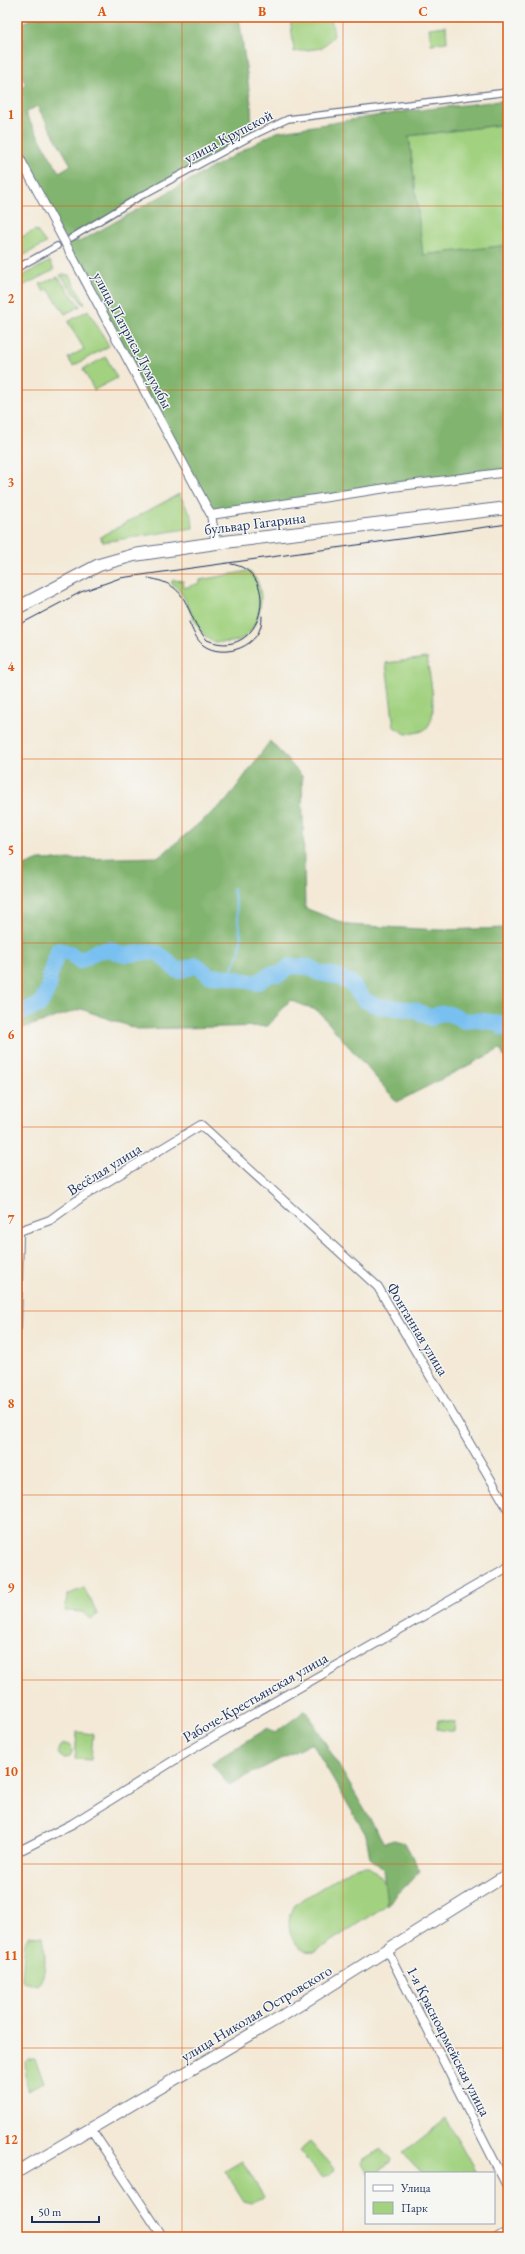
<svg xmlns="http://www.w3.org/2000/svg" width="525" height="2254" viewBox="0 0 525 2254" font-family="'EB Garamond',serif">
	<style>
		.green { fill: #a2d280; stroke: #5e806f }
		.forest { fill: #81b46e; stroke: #4e7266; fill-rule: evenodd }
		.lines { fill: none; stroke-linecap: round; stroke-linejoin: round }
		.stream { stroke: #78c0f0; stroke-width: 2.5 }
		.river { stroke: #78c0f0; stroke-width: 16 }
		.pedestrian-casing { stroke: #677088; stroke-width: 8 }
		.minor-casing { stroke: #677088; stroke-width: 10 }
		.secondary-casing { stroke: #677088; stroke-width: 13 }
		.primary-casing { stroke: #677088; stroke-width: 14 }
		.pedestrian { stroke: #fff; stroke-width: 5.5 }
		.minor { stroke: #fff; stroke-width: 8 }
		.secondary { stroke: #fff; stroke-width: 11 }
		.primary { stroke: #fff; stroke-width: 12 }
		.tram { stroke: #1b2f5e; stroke-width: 1 }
		.grid { fill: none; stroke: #de5710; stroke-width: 1; stroke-opacity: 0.55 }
		.labels { text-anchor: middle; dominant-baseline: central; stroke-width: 3; stroke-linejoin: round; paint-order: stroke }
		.street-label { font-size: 15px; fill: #1b2f5e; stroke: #f6f6f2 }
		.neatline { fill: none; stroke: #de5710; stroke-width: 1.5 }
		.grid-label { font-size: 13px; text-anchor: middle; font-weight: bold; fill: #de5710 }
	</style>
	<rect width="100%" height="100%" fill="#f6f6f2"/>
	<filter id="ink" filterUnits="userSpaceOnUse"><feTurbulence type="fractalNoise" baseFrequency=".025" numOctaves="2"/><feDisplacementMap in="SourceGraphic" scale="8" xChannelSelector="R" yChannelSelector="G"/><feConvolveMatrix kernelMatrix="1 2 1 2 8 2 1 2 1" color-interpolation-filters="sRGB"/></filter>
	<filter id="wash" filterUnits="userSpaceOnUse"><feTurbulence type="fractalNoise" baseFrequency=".012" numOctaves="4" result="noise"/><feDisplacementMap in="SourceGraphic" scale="16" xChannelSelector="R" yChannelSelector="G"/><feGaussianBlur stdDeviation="0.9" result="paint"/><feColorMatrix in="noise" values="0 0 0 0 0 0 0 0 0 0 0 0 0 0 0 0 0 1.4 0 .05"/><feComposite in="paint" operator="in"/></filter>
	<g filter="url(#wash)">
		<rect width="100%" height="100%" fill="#f3e9d6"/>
		<path class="green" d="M 290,17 L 331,17 L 334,36 L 322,48 L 294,52 Z
			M 446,26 L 447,42 L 431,44 L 429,28 Z
			M 508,124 L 508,272 L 495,247 L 423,255 L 409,136 Z
			M 36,230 L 46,243 L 17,259 L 17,239 Z
			M 50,261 L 54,270 L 17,289 L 17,279 Z
			M 60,275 L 69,275 L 85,304 L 83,304 Z
			M 58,277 L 80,306 L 65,314 L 48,289 L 44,292 L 40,284 Z
			M 88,310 L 109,346 L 73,366 L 68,358 L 84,349 L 68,322 Z
			M 106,357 L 117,378 L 94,390 L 83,369 Z
			M 179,494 L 192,517 L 193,528 L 103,542 L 100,537 Z
			M 248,571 C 269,584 262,625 243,638 C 234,644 223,642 213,642 C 190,629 192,597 171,583 L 173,580 L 183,581 L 184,588 L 200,583 L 200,580 Z
			M 427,658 C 429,675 441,720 424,730 C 419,733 412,733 406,734 L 394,727 L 386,663 Z
			M 84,1588 L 98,1614 L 91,1619 L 82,1612 L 65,1611 L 67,1595 Z
			M 438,1720 L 455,1722 L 454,1732 L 437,1729 Z
			M 77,1732 L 93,1734 L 91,1760 L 75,1759 Z
			M58 1751a7 7 0 1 1 14 0a7 7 0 1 1-14 0Z
			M 366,1866 C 381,1872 393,1890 385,1906 L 316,1951 C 291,1956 283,1923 294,1905 L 355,1867 Z
			M 28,1936 L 43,1937 C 45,1950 48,1977 37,1985 L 23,1981 L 22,1979 L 25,1942 Z
			M 28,2059 L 35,2059 L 44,2082 L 27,2090 L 25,2062 Z
			M 446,2119 L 476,2173 L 422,2173 L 403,2153 Z
			M 310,2142 L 335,2170 L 323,2178 L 299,2151 Z
			M 381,2149 L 392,2159 L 391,2163 L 375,2173 L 368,2173 L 362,2163 L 364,2159 Z
			M 242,2161 L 264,2197 L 251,2203 L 244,2201 L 225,2171 Z"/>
		<path class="forest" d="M 17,17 L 19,17 L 23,23 L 35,17 L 239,17 L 251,103 L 252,136 L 65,242 L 17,153 L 17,90 L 26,85 L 17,68 ZM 37,106 L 71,165 L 59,172 L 25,113 Z
			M 508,100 L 508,124 L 409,136 L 423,255 L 508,245 L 508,472 L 211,515 L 67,245 L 75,240 L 79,242 L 276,132 L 400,112 Z
			M 270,741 L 302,776 L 305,908 L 348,925 L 440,930 L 508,928 L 508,1064 L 500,1049 L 397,1102 L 318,1011 L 290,1000 L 268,1026 L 137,1029 L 81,1009 L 17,1030 L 17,869 L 39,860 L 159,857 L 227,800 Z
			M 306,1710 L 384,1843 L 394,1840 L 405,1843 L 420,1871 L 387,1905 L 383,1869 L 370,1858 L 366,1835 L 312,1743 L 229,1785 L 211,1763 L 268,1728 L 275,1733 Z"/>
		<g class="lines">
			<path class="stream" d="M 228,977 L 240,951 L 241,938 L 233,888"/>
			<path class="river" d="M 17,1014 L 40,1005 L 49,987 L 50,976 L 58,950 L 70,953 L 80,961 L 97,951 L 111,949 C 125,962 143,947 159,954 C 166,958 171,967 178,971 L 197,965 L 210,976 L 228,977 L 256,983 L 271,974 L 280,974 L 290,966 L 310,967 L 319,973 L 336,976 L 351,983 L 364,1000 L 378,1006 L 415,1010 L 431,1018 C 443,1009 453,1015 465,1021 C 480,1018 487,1023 502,1023 L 503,1028 L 508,1029"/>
		</g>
	</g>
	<g filter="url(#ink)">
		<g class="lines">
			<defs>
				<path id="pedestrian" d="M 71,238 L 139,197 L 252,136 L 288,119 L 508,92
					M 17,268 L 57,246"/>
				<path id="minor" d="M 17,153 L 211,515 L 216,543
					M 211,515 L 393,487 L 508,472
					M 19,1231 L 50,1220 L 82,1197 L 201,1125 L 378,1287 L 508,1509
					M 17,1328 L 19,1231
					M 17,1852 L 72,1824 L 189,1751 L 508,1567
					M 387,1950 L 508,2188
					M 91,2129 L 163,2237
					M 498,2237 L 508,2231"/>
				<path id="secondary" d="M 17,2172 L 282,2016 L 508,1874"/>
				<path id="primary" d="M 17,608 L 99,565 L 134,555 L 216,543 L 508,508"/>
			</defs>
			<use href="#pedestrian" class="pedestrian-casing"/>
			<use href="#minor" class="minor-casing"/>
			<use href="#secondary" class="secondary-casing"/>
			<use href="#primary" class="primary-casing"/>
			<use href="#pedestrian" class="pedestrian"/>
			<use href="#minor" class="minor"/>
			<use href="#secondary" class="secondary"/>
			<use href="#primary" class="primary"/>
			<path class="tram" d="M 148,578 C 193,585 182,612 207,640 C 263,664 283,571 231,564
				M 189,622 C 193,631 196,639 203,645 C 223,660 264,647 262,616
				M 17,626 L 81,592 L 120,578 L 508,524"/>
		</g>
	</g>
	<path class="grid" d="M 182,17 L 182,2237M 343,17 L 343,2237M 17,206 L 508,206M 17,390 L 508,390M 17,574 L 508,574M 17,759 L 508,759M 17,943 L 508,943M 17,1127 L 508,1127M 17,1311 L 508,1311M 17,1495 L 508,1495M 17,1680 L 508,1680M 17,1864 L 508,1864M 17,2048 L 508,2048"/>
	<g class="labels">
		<g class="street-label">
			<text transform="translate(228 136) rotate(-28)">улица Крупской</text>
			<text transform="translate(133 340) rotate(62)">улица Патриса Лумумбы</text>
			<text transform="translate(255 523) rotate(-7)">бульвар Гагарина</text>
			<text transform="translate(104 1169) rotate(-32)">Весёлая улица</text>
			<text transform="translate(418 1329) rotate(59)">Фонтанная улица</text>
			<text transform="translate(255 1697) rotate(-30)">Рабоче-Крестьянская улица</text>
			<text transform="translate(256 2013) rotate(-31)">улица Николая Островского</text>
			<text transform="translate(449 2041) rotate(63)">1-я Красноармейская улица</text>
		</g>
	</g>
	<rect width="525" height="2254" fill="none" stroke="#f6f6f2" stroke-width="44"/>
	<rect x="365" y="2172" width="130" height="52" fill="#f6f6f2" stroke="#9ea6b7"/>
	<rect x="373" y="2185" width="20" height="6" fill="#ffffff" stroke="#9ea6b7"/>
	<text x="401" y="2192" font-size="12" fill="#1b2f5e">Улица</text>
	<rect x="373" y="2202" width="20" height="12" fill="#a2d280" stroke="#9ea6b7"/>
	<text x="401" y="2212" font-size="12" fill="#1b2f5e">Парк</text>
	<path d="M32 2216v6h67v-6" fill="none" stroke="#1b2f5e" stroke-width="2"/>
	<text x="38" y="2216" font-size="12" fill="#1b2f5e" stroke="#f6f6f2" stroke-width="3" paint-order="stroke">50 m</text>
	<rect x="22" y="22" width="481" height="2210" class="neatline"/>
	<g class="grid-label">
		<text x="102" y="16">A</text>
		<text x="262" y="16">B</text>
		<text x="423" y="16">C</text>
		<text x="11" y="119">1</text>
		<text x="11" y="303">2</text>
		<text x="11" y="487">3</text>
		<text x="11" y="671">4</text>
		<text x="11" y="855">5</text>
		<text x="11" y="1039">6</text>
		<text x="11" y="1224">7</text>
		<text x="11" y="1408">8</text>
		<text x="11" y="1592">9</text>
		<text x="11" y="1776">10</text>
		<text x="11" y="1960">11</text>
		<text x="11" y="2144">12</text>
	</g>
</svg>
